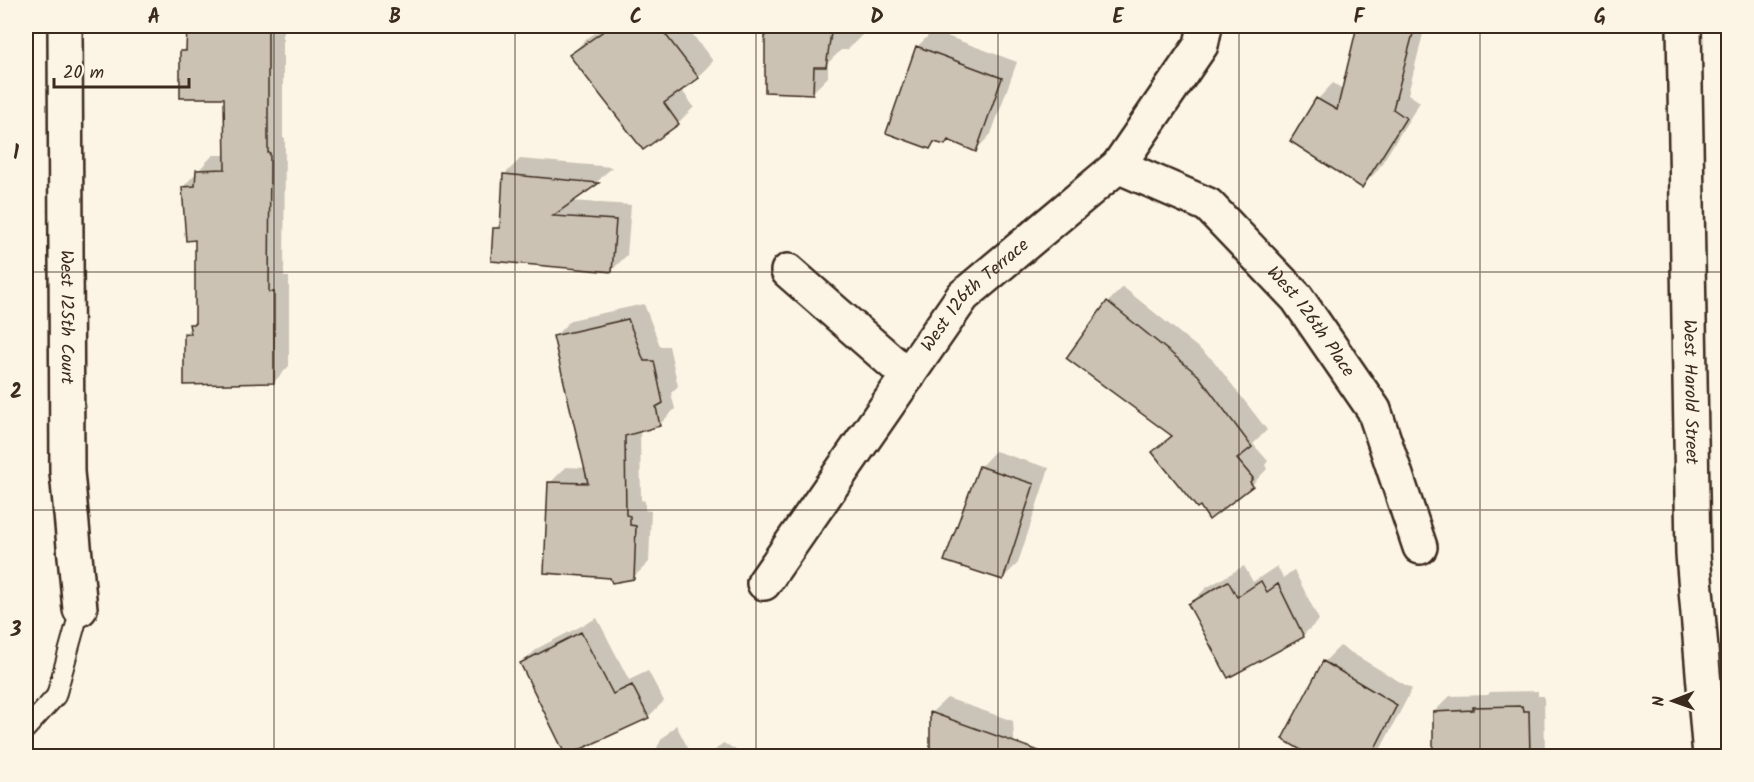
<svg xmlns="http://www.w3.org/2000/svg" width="1754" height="782" viewBox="0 0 1754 782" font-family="Kalam,sans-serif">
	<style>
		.shadow { fill: #0003 }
		.building { fill: #ccc2b3; stroke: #3b2a1e; stroke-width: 1.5 }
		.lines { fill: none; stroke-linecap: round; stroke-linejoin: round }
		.lane-casing { stroke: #3b2a1e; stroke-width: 22 }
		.street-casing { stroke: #3b2a1e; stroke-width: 38 }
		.secondary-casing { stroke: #3b2a1e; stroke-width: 38 }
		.lane { stroke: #fcf5e5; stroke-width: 18 }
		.street { stroke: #fcf5e5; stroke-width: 33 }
		.secondary { stroke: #fcf5e5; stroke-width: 33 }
		.grid { fill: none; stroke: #3b2a1e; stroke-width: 1.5; stroke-opacity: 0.55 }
		.labels { text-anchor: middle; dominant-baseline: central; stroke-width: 4.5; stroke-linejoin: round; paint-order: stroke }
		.street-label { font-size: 18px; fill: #3b2a1e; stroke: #fcf5e5 }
		.neatline { fill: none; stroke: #3b2a1e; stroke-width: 2 }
		.grid-label { font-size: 20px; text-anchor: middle; font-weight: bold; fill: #3b2a1e }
	</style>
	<rect width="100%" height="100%" fill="#fcf5e5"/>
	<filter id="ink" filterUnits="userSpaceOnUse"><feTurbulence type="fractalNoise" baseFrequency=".0167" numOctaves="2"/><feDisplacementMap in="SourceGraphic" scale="12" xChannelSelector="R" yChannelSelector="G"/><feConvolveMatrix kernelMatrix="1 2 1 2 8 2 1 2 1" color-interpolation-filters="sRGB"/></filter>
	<g filter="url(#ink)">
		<path class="shadow" d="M 188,26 L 283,26 L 283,138 L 285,138 L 284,277 L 289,277 L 289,366 L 274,382 L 185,334 L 196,319 L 197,239 L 183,187 L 213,155 L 226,155 L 225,97 L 182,52 L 188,46 Z
			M 606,26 L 686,26 L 713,61 L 698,77 L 681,89 L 694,107 L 678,123 L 571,55 L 586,39 Z
			M 767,26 L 863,26 L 863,34 L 847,50 L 841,50 L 828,63 L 828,77 L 812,93 L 766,91 Z
			M 1358,26 L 1428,26 L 1424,30 L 1408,94 L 1420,102 L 1377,171 L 1362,186 L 1292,141 L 1318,99 L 1333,83 L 1343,89 Z
			M 933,31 L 1017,62 L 991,134 L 976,150 L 949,139 L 945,143 L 936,141 L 929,147 L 917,47 Z
			M 520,159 L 612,167 L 598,181 L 571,201 L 631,205 L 627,255 L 612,270 L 495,229 L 502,221 L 504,175 Z
			M 1123,287 L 1213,360 L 1267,430 L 1253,444 L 1268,461 L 1265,465 L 1267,469 L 1252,485 L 1200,504 L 1154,452 L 1172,434 L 1108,302 Z
			M 644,304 L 660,346 L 669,346 L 678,386 L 671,393 L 675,409 L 659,425 L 640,430 L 641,500 L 645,501 L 645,510 L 651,511 L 649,562 L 633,578 L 550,483 L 566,467 L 586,468 L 555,336 L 571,320 Z
			M 995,451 L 1049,468 L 1018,563 L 1003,578 L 980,467 Z
			M 1244,566 L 1253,582 L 1277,566 L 1283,578 L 1294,570 L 1319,620 L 1303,635 L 1190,604 L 1206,588 Z
			M 597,618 L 629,680 L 648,671 L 664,701 L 648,717 L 522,663 L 538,648 Z
			M 1340,646 L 1412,689 L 1377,756 L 1319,756 L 1315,754 L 1324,662 Z
			M 1538,691 L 1538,696 L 1544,696 L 1545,756 L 1435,756 L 1434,712 L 1450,696 L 1488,695 L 1490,692 Z
			M 947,698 L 1013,721 L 1015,756 L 932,756 L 931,713 Z
			M 676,725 L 692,756 L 653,756 L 661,740 Z
			M 723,743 L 748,756 L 709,756 Z"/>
		<path class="building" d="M 187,26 L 268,26 L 268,153 L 270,153 L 269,292 L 274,292 L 274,383 L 184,385 L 184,333 L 191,334 L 189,324 L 195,324 L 195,240 L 186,241 L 182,187 L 195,186 L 196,170 L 225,169 L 224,98 L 180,98 L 180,51 L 186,51 Z
			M 611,26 L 659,26 L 699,78 L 664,103 L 679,124 L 643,150 L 569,55 Z
			M 765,26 L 832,26 L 826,67 L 814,67 L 813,94 L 765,92 Z
			M 1357,26 L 1415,26 L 1393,109 L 1406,118 L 1362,188 L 1290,141 L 1316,98 L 1337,110 Z
			M 916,46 L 1002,78 L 976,152 L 948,140 L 945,145 L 934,142 L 930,149 L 886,133 Z
			M 503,174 L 599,183 L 553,216 L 616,220 L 612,272 L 491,261 L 493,228 L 500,228 Z
			M 1107,301 L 1198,375 L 1252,447 L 1237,459 L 1253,478 L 1250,482 L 1253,486 L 1209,520 L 1200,506 L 1197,508 L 1152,452 L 1172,436 L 1066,358 Z
			M 628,319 L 644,361 L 654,361 L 663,403 L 656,407 L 660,426 L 625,436 L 626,515 L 630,516 L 630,525 L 636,526 L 634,579 L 612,583 L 610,578 L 544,573 L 548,482 L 588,483 L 553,336 Z
			M 979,466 L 1034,484 L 1003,580 L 944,561 Z
			M 1228,581 L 1237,597 L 1261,581 L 1267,592 L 1278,584 L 1304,637 L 1228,678 L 1188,604 Z
			M 581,632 L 613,694 L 632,685 L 649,718 L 566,756 L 520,663 Z
			M 1323,661 L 1397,705 L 1371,756 L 1311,756 L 1282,739 Z
			M 1522,706 L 1523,711 L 1529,711 L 1530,756 L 1433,756 L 1433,712 L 1473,710 L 1473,707 Z
			M 930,712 L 1039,751 L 1039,756 L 936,756 L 936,754 L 930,753 Z"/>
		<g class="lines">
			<defs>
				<path id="lane" d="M 26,729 L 56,696 L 80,609"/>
				<g id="street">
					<path id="s1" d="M 65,26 L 67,472 L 80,609"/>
					<path id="s2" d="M 1118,166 L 1208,205 L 1297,298 L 1374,410 L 1420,547"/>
					<path d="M 788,271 L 908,376"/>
					<path id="s3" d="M 764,583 L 963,296 L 1118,166 L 1201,45 L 1205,26"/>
				</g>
				<g id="secondary">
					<path id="s4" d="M 1684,26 L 1693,554 L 1710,756"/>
				</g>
			</defs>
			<use href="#lane" class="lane-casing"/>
			<use href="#street" class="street-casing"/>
			<use href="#secondary" class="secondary-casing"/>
			<use href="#lane" class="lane"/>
			<use href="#street" class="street"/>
			<use href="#secondary" class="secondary"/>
		</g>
	</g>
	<path class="grid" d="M 274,26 L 274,756M 515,26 L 515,756M 756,26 L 756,756M 998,26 L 998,756M 1239,26 L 1239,756M 1480,26 L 1480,756M 26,272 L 1728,272M 26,510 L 1728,510"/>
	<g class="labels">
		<g class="street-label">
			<text stroke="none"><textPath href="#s3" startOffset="358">West 126th Terrace</textPath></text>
			<text stroke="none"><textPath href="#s1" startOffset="291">West 125th Court</textPath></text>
			<text stroke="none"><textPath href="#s2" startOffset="254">West 126th Place</textPath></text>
			<text stroke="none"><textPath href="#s4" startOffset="366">West Harold Street</textPath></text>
		</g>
	</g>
	<rect width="1754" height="782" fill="none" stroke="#fcf5e5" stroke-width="66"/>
	<g transform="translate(1673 701) rotate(269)" stroke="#fcf5e5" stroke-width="4.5" paint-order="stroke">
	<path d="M0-4.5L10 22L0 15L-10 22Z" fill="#3b2a1e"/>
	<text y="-9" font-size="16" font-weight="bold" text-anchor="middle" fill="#3b2a1e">N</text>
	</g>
	<path d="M54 78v9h135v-9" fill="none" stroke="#3b2a1e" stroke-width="3"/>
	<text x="63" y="78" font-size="18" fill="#3b2a1e" stroke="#fcf5e5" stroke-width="4.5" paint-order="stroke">20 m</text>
	<rect x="33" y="33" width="1688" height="716" class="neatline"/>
	<g class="grid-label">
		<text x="154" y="23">A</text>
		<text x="395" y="23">B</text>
		<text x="636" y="23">C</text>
		<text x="877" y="23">D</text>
		<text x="1118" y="23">E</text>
		<text x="1359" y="23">F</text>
		<text x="1600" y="23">G</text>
		<text x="16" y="159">1</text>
		<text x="16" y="398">2</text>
		<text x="16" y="636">3</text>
	</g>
</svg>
